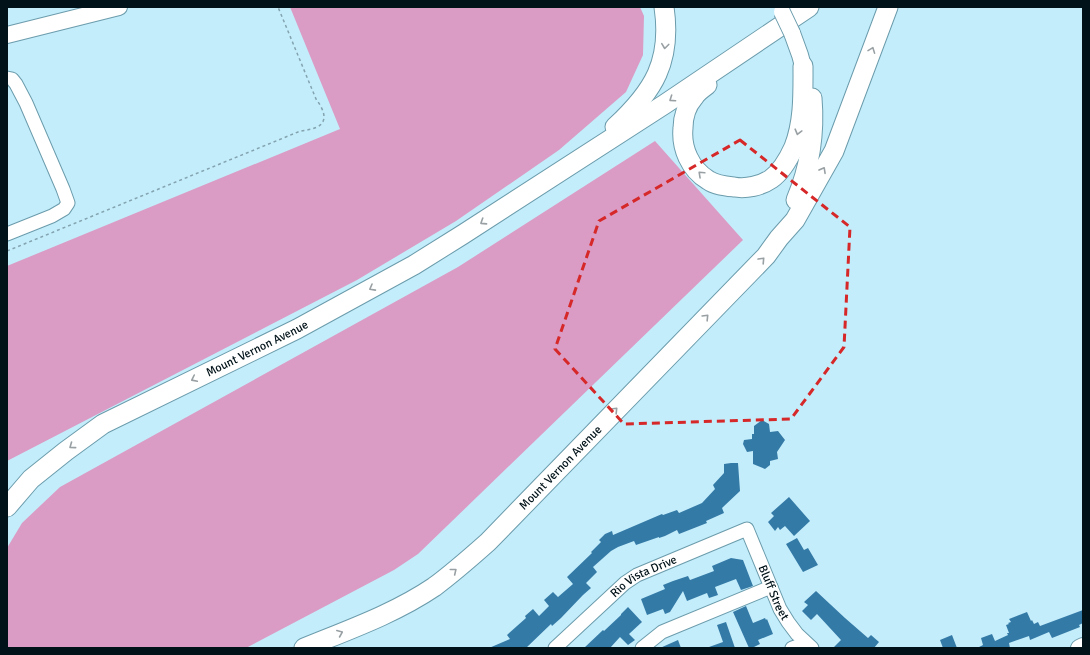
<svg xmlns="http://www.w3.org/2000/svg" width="1090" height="655" viewBox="0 0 1090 655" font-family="Signika,sans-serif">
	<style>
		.green { fill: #da9cc5 }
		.building { fill: #347aa7 }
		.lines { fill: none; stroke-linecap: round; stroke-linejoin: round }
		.minor-casing { stroke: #6b9cac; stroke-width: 15 }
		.major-casing { stroke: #6b9cac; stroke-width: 18 }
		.highway-casing { stroke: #6b9cac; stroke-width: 21 }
		.path { stroke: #83a3af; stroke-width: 1.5; stroke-dasharray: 3 3; stroke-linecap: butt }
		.minor { stroke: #fff; stroke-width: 13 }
		.major { stroke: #fff; stroke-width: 16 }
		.highway { stroke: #fff; stroke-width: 19 }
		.major-bridge-casing { stroke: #6b9cac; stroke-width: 18; stroke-linecap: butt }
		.major-bridge { stroke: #fff; stroke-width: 16 }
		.oneway { stroke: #99a0a3 }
		.marked { fill: none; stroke: #d62828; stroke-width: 3; stroke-dasharray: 8 5; stroke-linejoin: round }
		.labels { text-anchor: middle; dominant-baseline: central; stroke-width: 3.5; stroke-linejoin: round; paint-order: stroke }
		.street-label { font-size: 12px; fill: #011218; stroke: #e2f6fd }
	</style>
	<rect width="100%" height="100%" fill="#c4edfb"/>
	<path class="green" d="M 290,7 L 640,7 L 644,16 L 643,55 L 626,92 L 559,150 L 456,221 L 357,280 L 7,461 L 7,266 L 340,129 Z
		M 655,141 L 743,240 L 418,554 L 394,570 L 246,648 L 7,648 L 7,548 L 22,523 L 60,487 L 458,267 Z"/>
	<path class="building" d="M 762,420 L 769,424 L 770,432 L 778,431 L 785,440 L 777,452 L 778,459 L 770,461 L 770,465 L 765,469 L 753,464 L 753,451 L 747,452 L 743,444 L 744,440 L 752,439 L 752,434 L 754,434 L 754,426 Z
		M 731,463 L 738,463 L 740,491 L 722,508 L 724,513 L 706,521 L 707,523 L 679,534 L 677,530 L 665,536 L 659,538 L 659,537 L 636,545 L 634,541 L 618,547 L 611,551 L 593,567 L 597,572 L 586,583 L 591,588 L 583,595 L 561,618 L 552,626 L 551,624 L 526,648 L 489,648 L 510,639 L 507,635 L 526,618 L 525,616 L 533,609 L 539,616 L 549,606 L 544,600 L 553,592 L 558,597 L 573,584 L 567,577 L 592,553 L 591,552 L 601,542 L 599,540 L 605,534 L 612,531 L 613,535 L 662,514 L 663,515 L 677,510 L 679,513 L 702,503 L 715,489 L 713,485 L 724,473 L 724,464 Z
		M 789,497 L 810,521 L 794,536 L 785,526 L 780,530 L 778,527 L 775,531 L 768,522 L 774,516 L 771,513 Z
		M 797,538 L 804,550 L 808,548 L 818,565 L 803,572 L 786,544 Z
		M 731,558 L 743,560 L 753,586 L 741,590 L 736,579 L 715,587 L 718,595 L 709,598 L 707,593 L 687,601 L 683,591 L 670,612 L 665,614 L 663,609 L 647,615 L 641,599 L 665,589 L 663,585 L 673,581 L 688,576 L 690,580 L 714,571 L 712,566 Z
		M 816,591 L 845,618 L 868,638 L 871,635 L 879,642 L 874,648 L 833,648 L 841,640 L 817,614 L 811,620 L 802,611 L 808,605 L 804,602 Z
		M 746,606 L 753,623 L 765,618 L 766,620 L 767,619 L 773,634 L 758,640 L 760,644 L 752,648 L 749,648 L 733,612 Z
		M 628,607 L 642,622 L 629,634 L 635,640 L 628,645 L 620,637 L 610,648 L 584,648 L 603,630 L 604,631 L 621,615 L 621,614 Z
		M 1083,610 L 1083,623 L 1079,625 L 1080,627 L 1052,638 L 1049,632 L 1030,640 L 1029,636 L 1009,643 L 1010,648 L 977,648 L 983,645 L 981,638 L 992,634 L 995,641 L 1008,635 L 1007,633 L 1009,633 L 1006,625 L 1009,624 L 1008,623 L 1011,622 L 1009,619 L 1027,612 L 1031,621 L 1032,620 L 1034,624 L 1038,622 L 1040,626 Z
		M 726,622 L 735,648 L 709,648 L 709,647 L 723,642 L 717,625 Z
		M 952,635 L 957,648 L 943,648 L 940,640 Z
		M 678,640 L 681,648 L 660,648 Z"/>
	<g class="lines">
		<defs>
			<g id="minor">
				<path d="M 7,78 L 12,79 L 16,84 L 26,103 L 63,189 L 68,203 L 64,209 L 52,216 L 7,234"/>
				<path id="s1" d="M 555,648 L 625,583 L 637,575 L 747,529 L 780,609 L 788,622 L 797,634 L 812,648"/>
				<path d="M 642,648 L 662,632 L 771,587"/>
				<path d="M 792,648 L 806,643"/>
			</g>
			<path id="major" d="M 792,33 L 800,55 L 803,66
				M 7,35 L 119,7
				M 1079,648 L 1083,646"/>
			<g id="highway">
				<path d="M 707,85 C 703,88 697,92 694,97 C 687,105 683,117 683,128 C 681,148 690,169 708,180 C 715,185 725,186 734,187 C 746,189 761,186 771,179 C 781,172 789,158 794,147 C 804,121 803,93 803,66"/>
				<path d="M 615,127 C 654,91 672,61 664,7"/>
				<path d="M 796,200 C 810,167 815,133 812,98"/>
				<path id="s2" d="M 7,507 L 31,479 L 66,451 L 103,424 L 297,329 L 414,265 L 462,235 L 665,104 L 809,7"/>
				<path id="s3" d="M 304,648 C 348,630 394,614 434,587 C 453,573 470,558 488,542 L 766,256 L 779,238 L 795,220 L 834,151 L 888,7"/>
			</g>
		</defs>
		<use href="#minor" class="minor-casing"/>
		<use href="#major" class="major-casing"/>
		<use href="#highway" class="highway-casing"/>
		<path class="path" d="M 7,251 L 298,132 C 304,130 311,130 317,127 C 330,121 322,107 316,99 L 278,7"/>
		<use href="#minor" class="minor"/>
		<use href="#major" class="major"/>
		<use href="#highway" class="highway"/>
		<defs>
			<path id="major-bridge" d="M 782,12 L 792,33"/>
		</defs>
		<use href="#major-bridge" class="major-bridge-casing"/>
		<use href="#major-bridge" class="major-bridge"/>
	</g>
	<defs><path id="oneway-chevron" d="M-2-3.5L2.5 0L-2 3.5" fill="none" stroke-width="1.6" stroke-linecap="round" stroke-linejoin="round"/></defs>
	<g class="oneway">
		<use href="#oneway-chevron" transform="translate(665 46) rotate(97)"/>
		<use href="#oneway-chevron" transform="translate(872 50) rotate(-69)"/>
		<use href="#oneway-chevron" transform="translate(672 99) rotate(146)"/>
		<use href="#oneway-chevron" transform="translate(798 132) rotate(105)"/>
		<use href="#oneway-chevron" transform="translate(823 170) rotate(-61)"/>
		<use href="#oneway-chevron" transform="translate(701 174) rotate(-137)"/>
		<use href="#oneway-chevron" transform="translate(483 222) rotate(147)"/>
		<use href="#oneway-chevron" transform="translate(762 260) rotate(-47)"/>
		<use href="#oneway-chevron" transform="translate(372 288) rotate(151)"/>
		<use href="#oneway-chevron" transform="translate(706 317) rotate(-46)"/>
		<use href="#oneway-chevron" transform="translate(194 379) rotate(154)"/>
		<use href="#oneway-chevron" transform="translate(615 410) rotate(-46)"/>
		<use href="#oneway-chevron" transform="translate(72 446) rotate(144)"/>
		<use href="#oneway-chevron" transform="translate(454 571) rotate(-39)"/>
		<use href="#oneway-chevron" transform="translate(340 633) rotate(-23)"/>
	</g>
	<path class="marked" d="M 740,140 L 850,227 L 844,347 L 791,419 L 624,424 L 555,349 L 599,221 Z"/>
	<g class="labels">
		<g class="street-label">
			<text stroke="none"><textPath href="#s2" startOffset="299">Mount Vernon Avenue</textPath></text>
			<text stroke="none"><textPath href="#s3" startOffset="318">Mount Vernon Avenue</textPath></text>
			<text stroke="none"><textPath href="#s1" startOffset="115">Rio Vista Drive</textPath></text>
			<text stroke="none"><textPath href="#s1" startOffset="298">Bluff Street</textPath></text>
		</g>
	</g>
	<rect width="1090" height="655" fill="none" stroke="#011218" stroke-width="16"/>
</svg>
